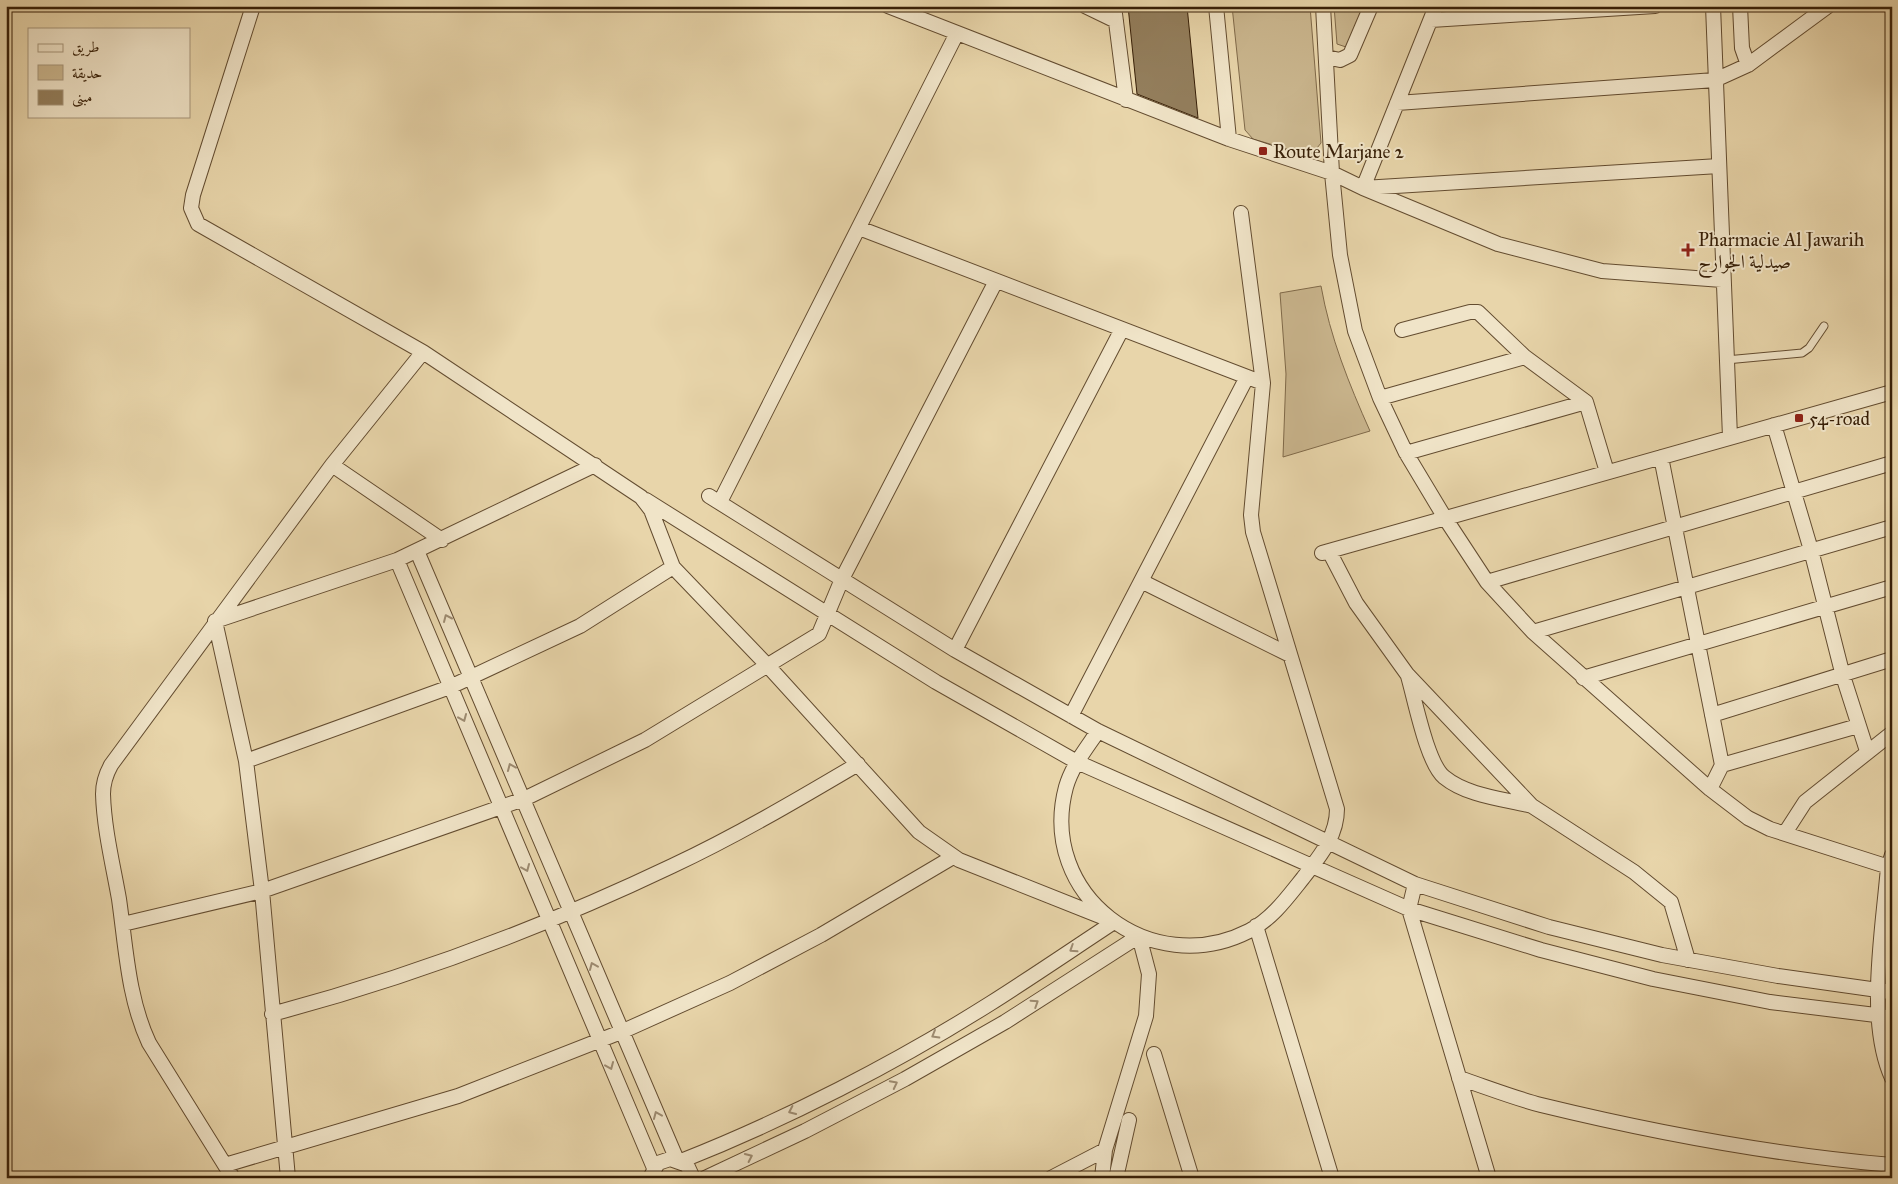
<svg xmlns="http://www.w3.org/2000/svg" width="1898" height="1184" viewBox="0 0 1898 1184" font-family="'IM FELL Great Primer',Amiri,serif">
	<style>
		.green { fill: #cab68e; stroke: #806a4a }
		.building { fill: #937e5c; stroke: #371f07 }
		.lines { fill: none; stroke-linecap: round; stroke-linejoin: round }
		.service-casing { stroke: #634c30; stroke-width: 9 }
		.minor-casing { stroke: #634c30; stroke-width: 16 }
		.service { stroke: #f0e4c8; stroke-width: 7 }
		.minor { stroke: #f0e4c8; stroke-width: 14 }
		.oneway { stroke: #9d8b71 }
		.poi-dot { fill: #8f2418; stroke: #f0e4c8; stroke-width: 2 }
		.labels { text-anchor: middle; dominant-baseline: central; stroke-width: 4; stroke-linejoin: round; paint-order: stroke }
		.poi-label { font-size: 19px; fill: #371f07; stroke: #f0e4c8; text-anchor: start }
	</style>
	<rect width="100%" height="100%" fill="#e8d5aa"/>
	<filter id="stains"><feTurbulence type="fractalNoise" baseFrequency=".004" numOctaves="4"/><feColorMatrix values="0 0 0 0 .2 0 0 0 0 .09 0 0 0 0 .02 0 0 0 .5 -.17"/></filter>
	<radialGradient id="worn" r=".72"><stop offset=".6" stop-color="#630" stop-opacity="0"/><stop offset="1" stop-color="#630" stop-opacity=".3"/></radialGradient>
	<path class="green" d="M 1232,6 L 1310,6 L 1321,143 L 1313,153 L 1304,154 L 1253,139 L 1245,130 Z
		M 1334,6 L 1367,6 L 1349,48 L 1337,44 Z
		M 1321,286 C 1330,337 1349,384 1370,431 L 1283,457 L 1286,374 L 1280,293 Z"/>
	<path class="building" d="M 1128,6 L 1187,6 L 1198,118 L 1137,94 Z"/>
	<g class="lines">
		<defs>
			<path id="service" d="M 1726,360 L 1802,353 L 1809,348 L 1824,326"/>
			<path id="minor" d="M 253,6 L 193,195 L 191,208 L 198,224 L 423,352 L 641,497 L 651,510 L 673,567 L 768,666 L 919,832 L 959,860 L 1110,920
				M 888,6 L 1229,139 L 1332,173 L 1363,188 L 1498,244 L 1602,271 L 1722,280
				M 1085,6 L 1116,21
				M 1114,6 L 1126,100
				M 1216,6 L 1229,139
				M 1323,6 L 1332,173 L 1340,255 L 1355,331 L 1380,398 L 1406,453 L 1445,518 L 1487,582 L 1533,632 L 1710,789 L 1748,818 L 1770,829 L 1892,868
				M 1436,6 L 1363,188 L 1719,166
				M 1713,6 L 1730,437
				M 1740,6 L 1742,48 L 1748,65
				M 1431,20 L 1655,6
				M 1326,57 L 1340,60 L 1350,55 L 1371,6
				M 1397,103 L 1715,80 L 1748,65 L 1828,6
				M 859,228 L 1263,383
				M 1402,330 L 1470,312 L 1478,312 L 1525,357 L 1586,402 L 1607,472
				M 1380,398 L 1525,357
				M 1774,425 L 1811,550 L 1843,676 L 1867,751
				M 1406,453 L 1586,402
				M 1661,457 L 1722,765 L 1710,789
				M 332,465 L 442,540
				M 709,496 L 955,650 L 1098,731 L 1415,884 L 1549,927 L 1662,955 L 1778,976 L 1892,992
				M 646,500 L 936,682 L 1077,762 L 1409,909 L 1541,950 L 1653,979 L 1770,1002 L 1892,1017
				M 720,502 L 957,33
				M 417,551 L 677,1160
				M 1329,551 L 1356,603 L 1407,674 L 1532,806 L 1634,872 L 1671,902 L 1688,960
				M 1322,553 L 1892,392
				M 397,560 L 654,1168
				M 1141,581 L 1290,655
				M 1487,582 L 1892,463
				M 215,621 L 246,761 L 262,891 L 288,1178
				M 215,621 L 397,560 L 595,465
				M 1533,632 L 1892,527
				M 955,650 L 1122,329
				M 1408,676 C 1415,700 1427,763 1444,777 C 1467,796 1504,799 1532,806
				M 1583,678 L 1892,587
				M 1712,715 L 1892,659
				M 1071,716 L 1247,377
				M 1098,731 C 1086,749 1072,766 1066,787 C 1037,895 1151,981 1249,931 C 1272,919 1287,898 1303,878 C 1319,857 1337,837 1337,809 L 1253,532 L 1251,515 L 1263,383 L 1241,213
				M 246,761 L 450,687 L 580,626 L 673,567
				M 1722,765 L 1858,726
				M 1785,833 L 1805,802 L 1892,733
				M 1892,855 L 1888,867 C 1883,930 1866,1021 1892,1078
				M 1415,884 L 1409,909 L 1489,1178
				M 123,924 L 262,891 L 524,799 L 645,740 L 819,634 L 842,579 L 996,281
				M 1256,926 L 1332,1178
				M 272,1014 C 411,977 542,928 672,866 C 736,836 797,800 858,764
				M 1154,1054 L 1192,1178
				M 1459,1078 C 1486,1087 1514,1098 1541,1105 C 1656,1133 1774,1155 1892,1165
				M 681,1161 C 785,1120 896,1063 991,1003 C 1032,977 1073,949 1114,922
				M 225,1165 L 458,1096 L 621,1032 L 730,983 L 821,935 L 953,857
				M 233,1178 L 149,1043 C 128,998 126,948 119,899 C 113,865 104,829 103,794 C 103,783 106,774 111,765 L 332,465 L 423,352
				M 650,1178 L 658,1163 L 670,1159 L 687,1165 L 693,1178
				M 705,1178 L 805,1131 L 905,1079 L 1005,1022 L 1139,936
				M 1051,1178 L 1105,1150
				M 1102,1178 L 1105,1150 L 1146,1016 L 1149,974 L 1139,936
				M 1116,1178 L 1129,1120"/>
		</defs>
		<use href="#service" class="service-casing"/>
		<use href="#minor" class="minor-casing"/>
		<use href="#service" class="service"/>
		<use href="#minor" class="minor"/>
	</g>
	<defs><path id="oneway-chevron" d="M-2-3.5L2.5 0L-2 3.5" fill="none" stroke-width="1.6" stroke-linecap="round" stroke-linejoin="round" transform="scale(1.25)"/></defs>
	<g class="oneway">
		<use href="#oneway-chevron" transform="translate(447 618) rotate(-114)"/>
		<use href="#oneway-chevron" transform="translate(463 718) rotate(67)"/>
		<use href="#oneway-chevron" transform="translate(511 767) rotate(-113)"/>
		<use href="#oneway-chevron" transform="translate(526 868) rotate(67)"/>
		<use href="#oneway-chevron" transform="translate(1073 949) rotate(147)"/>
		<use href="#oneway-chevron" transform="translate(593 966) rotate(-113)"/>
		<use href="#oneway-chevron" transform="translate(1035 1003) rotate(-33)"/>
		<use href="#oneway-chevron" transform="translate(935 1035) rotate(150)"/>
		<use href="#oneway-chevron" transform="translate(610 1066) rotate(67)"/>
		<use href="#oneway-chevron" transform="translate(894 1084) rotate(-27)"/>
		<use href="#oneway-chevron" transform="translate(792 1111) rotate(155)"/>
		<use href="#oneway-chevron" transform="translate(657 1115) rotate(-113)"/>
		<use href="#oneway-chevron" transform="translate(749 1157) rotate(-25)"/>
	</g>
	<g class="poi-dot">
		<rect x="1258" y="146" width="10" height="10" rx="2.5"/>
		<path d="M1685.5 242.5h5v5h5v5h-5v5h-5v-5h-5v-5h5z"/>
		<rect x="1794" y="413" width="10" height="10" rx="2.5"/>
	</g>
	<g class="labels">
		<g class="poi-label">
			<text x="1273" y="151">Route Marjane 2</text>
			<text x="1698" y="239">Pharmacie Al Jawarih<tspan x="1698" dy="22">صيدلية الجوارح</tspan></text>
			<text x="1809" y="418">54-road</text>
		</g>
	</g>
	<rect width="1898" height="1184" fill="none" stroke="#e8d5aa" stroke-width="25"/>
	<rect x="8" y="8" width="1883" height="1169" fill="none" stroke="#371f07" stroke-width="2.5"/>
	<rect x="12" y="12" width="1873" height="1159" fill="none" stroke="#371f07"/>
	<rect x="28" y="28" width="162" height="90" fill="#f0e4c8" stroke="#a6957b"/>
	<rect x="38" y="44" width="25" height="8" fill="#f0e4c8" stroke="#a6957b"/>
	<text x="72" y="52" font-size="15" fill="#371f07">طريق</text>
	<rect x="38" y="65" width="25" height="15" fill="#cab68e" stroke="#a6957b"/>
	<text x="72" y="78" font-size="15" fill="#371f07">حديقة</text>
	<rect x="38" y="90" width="25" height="15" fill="#937e5c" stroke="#a6957b"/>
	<text x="72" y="102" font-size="15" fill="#371f07">مبنى</text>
	<rect width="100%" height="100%" filter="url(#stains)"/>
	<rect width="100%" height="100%" fill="url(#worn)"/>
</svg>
